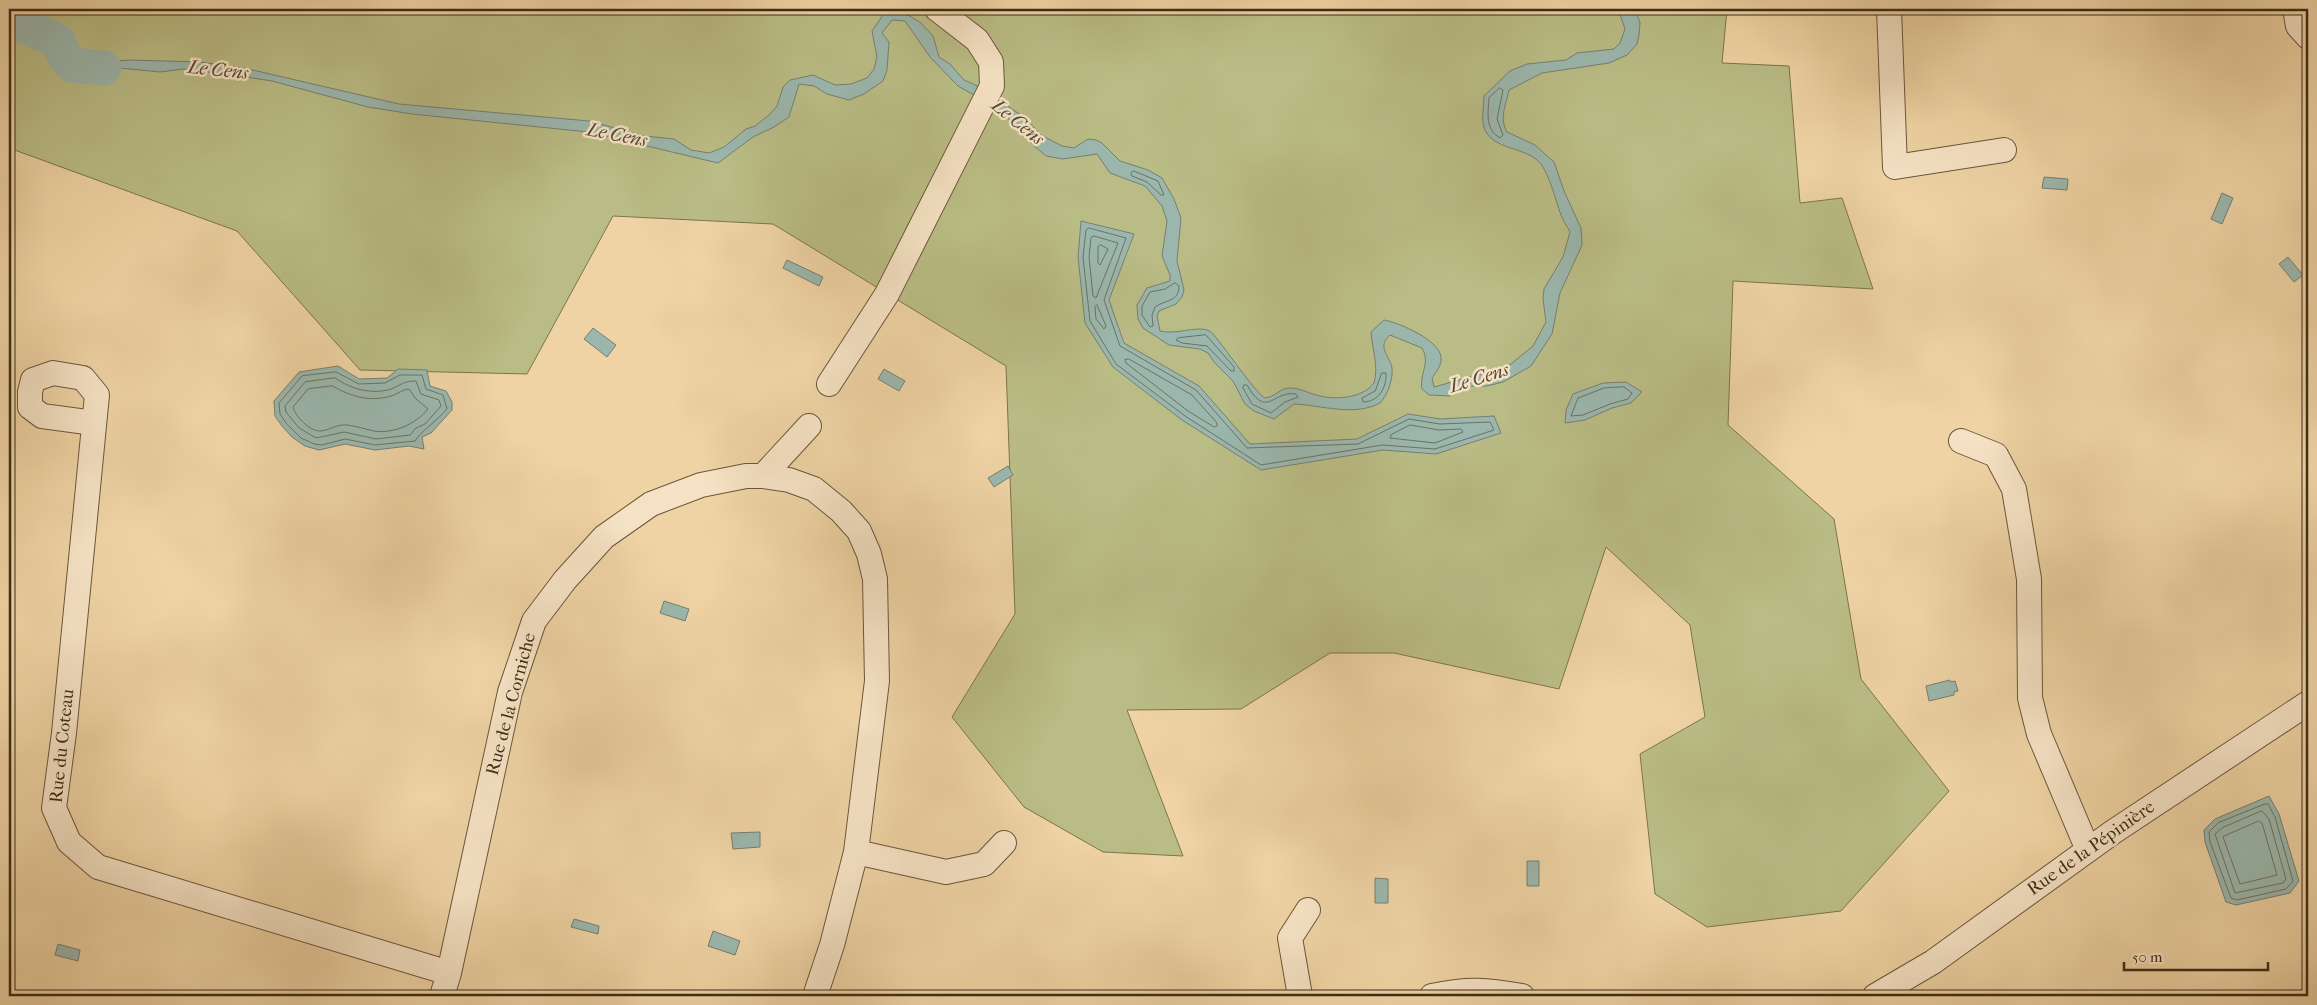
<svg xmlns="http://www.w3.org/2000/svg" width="2317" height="1005" viewBox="0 0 2317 1005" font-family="'IM FELL French Canon',serif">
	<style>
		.green { fill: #babc85; stroke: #7c744e }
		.water { fill: #9bb7ad; stroke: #767f71 }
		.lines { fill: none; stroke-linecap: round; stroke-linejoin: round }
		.shore { stroke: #6d7262; stroke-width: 1 }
		.river { stroke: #9bb7ad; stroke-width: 35 }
		.minor-casing { stroke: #6b563b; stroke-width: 26 }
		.minor { stroke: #f5e2c4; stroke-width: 24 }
		.labels { text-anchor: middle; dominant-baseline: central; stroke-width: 5; stroke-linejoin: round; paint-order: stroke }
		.street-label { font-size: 18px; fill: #3f2c18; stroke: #f5e2c4 }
		.water-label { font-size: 19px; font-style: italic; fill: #514836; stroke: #f5e2c4 }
	</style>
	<rect width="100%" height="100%" fill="#efd3a4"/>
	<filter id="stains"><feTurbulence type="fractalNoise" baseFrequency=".004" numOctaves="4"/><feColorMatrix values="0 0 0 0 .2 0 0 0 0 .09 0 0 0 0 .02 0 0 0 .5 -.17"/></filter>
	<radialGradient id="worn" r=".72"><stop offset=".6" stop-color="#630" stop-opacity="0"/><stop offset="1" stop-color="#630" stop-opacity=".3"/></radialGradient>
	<path class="green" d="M 9,9 L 1727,9 L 1722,63 L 1789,66 L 1800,203 L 1842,198 L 1873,289 L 1733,281 L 1728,425 L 1834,519 L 1861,679 L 1949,791 L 1841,911 L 1707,927 L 1655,894 L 1640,754 L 1705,717 L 1690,625 L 1606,547 L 1559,689 L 1394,653 L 1330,653 L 1241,709 L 1127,710 L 1183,856 L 1103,852 L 1024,807 L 952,717 L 1015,614 L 1006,366 L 773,224 L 613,216 L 527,374 L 360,370 L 237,231 L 9,148 Z"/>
	<path class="water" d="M 1615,9 L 1635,9 L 1640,23 L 1639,35 L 1637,44 L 1627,55 L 1609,63 L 1542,73 L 1509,90 C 1506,104 1499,119 1507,132 L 1535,145 L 1554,162 L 1564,191 L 1581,228 L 1582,245 L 1560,293 L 1552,334 L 1531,366 L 1503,382 L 1487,386 L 1470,386 L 1449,396 L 1429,395 L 1422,389 C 1419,374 1431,363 1422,348 L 1390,335 C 1376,347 1390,356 1392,368 C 1393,380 1388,394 1380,403 C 1354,417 1321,405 1294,404 L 1274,419 L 1254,411 L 1245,404 L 1233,381 L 1214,362 L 1208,353 L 1200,349 L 1169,345 L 1143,328 L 1138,319 L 1137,305 L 1147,288 L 1170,281 L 1170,275 L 1162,256 L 1167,221 L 1162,206 L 1145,186 L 1110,173 L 1097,154 L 1063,159 L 1046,156 L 1033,145 L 1017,126 L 993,106 L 958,86 L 930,57 L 905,21 L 892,20 L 882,33 L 889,42 L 887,70 L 883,81 L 864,94 L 849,100 L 827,94 L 814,86 L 799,84 L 789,117 L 774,127 L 753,137 L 718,163 L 588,132 L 412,114 L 368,107 L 272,81 L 233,75 L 183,69 L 160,72 L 120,68 L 101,73 L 81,73 L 68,66 L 60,55 L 66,52 L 72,60 L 81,64 L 130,60 L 200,62 L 244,68 L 399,104 L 589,121 L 645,136 L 674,139 L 691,150 L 709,153 L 724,147 L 746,129 L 755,126 L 769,115 L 777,106 L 783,87 L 790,80 L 813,75 L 835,85 L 851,84 L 867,78 L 874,69 L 877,57 L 872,31 L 885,12 L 899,10 L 920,22 L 933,36 L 939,57 L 950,64 L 964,80 L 982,88 L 1025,118 L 1041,135 L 1062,146 L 1074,148 L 1088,139 L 1096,140 L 1102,143 L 1120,161 L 1148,170 L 1162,178 L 1174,199 L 1181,218 L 1177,261 L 1184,290 L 1182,297 L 1176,304 L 1159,311 L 1157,316 L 1160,331 C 1175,335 1197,326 1207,330 C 1213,332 1217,339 1221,344 C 1229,354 1257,394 1265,398 C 1275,397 1280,388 1290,388 C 1301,388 1309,394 1320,396 C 1336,400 1363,398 1374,383 C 1379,366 1372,349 1371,332 L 1384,320 C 1400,323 1439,340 1441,357 C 1442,365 1436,372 1432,378 L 1434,387 L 1477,375 L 1494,373 L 1511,364 L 1533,346 L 1546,322 L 1543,299 L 1544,289 L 1563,257 L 1570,232 C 1567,226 1563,221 1561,215 C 1555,199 1551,179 1541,164 C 1527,146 1491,151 1484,127 C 1481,118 1484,105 1484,96 L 1510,71 L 1527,64 L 1566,60 L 1577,53 L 1614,49 L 1620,43 L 1625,29 L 1621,17 Z
		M 9,15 L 60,37 L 65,42 L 57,47 L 13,26 L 9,24 Z
		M 2044,177 L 2068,179 L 2067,190 L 2042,188 Z
		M 2222,193 L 2233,198 L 2222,224 L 2211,219 Z
		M 1081,221 L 1134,234 L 1109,300 L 1124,343 L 1199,386 L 1250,444 L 1357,439 L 1408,414 L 1440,419 L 1494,416 L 1501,433 L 1436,454 L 1383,450 L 1261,470 L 1182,420 L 1113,367 L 1085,323 L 1078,257 Z
		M 2288,257 L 2303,275 L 2294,282 L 2279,264 Z
		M 787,260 L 823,277 L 819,286 L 783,268 Z
		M 593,328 L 616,345 L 607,357 L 584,339 Z
		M 338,366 L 359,379 L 387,378 L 398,369 L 427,370 L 430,386 L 446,391 L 452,402 L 452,410 L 431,433 L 422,437 L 424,449 L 409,446 L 375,450 L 345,444 L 319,450 L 305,446 L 292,437 L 282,426 L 275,416 L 274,401 L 299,372 Z
		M 884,369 L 905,381 L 899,391 L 878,379 Z
		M 1626,382 L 1642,392 L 1631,403 L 1612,408 L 1585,420 L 1565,423 L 1566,410 L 1573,394 L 1603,383 Z
		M 1008,466 L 1013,475 L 994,487 L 988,478 Z
		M 664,601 L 689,609 L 685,621 L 660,613 Z
		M 1950,680 L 1951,682 L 1955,681 L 1958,691 L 1954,692 L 1954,695 L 1929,701 L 1926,686 Z
		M 2269,796 L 2279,814 L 2299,881 L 2290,893 L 2236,905 L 2226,902 L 2205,842 L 2204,830 L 2215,819 Z
		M 760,832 L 760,847 L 733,849 L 731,833 Z
		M 1527,861 L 1539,861 L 1539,886 L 1527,886 Z
		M 1375,878 L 1388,879 L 1388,903 L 1375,903 Z
		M 574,919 L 599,926 L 598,934 L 571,927 Z
		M 713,931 L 740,941 L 735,955 L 708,946 Z
		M 58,944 L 80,950 L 78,961 L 55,955 Z"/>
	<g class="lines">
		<path class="shore" d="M 1500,88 L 1503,90 L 1497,119 L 1503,135 L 1500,138 C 1485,129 1488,114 1489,98 Z
			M 1134,171 L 1158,181 L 1164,195 L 1161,195 L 1147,182 L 1132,176 L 1131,173 Z
			M 1089,228 L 1126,238 L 1104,300 L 1120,346 L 1196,390 L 1247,448 L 1358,444 L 1409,419 L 1440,424 L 1490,422 L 1494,430 L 1435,449 L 1382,445 L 1261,465 L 1185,416 L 1116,364 L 1090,321 L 1083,257 L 1086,230 Z
			M 1094,236 L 1118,243 L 1096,298 L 1093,296 L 1089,257 L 1091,238 Z
			M 1101,245 L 1108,249 L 1100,265 L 1098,263 L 1098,247 Z
			M 1175,283 L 1179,286 C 1179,302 1165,300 1155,307 L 1152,315 L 1153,326 L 1150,327 L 1142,315 L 1142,306 L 1150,292 L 1165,289 Z
			M 1097,305 L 1106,326 L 1104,329 L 1096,319 L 1095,307 Z
			M 1206,335 L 1234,367 L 1234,371 L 1231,371 L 1207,346 L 1182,343 L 1176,340 L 1178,338 Z
			M 1129,359 L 1192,395 L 1217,423 L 1217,426 L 1214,427 L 1188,411 L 1126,363 L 1125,360 Z
			M 336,372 L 359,384 L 385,383 L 400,375 L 422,375 L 426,389 L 443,395 L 447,409 C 437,421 421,431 415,441 L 375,445 L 345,439 L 322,445 L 314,444 L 301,438 L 286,423 L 280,414 L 279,403 L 302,376 Z
			M 1382,373 L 1386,373 C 1387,388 1378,402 1363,402 L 1362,398 L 1375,391 Z
			M 335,378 C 351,389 371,395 391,389 C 402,385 402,381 416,381 L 421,394 L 439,400 L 441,406 L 425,424 L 416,428 L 410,435 L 376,439 L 344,432 L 316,438 L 299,428 L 286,412 L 285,406 L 305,382 Z
			M 1244,385 L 1247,385 C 1267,420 1273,390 1296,394 L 1298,397 L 1285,402 L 1271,413 L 1252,404 L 1243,388 Z
			M 333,386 C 351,397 370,402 391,396 C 398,394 403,389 409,389 L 416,399 L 428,409 C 416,424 394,434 374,431 C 365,429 356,426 347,425 C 337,424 330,430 321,431 C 310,432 295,416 293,407 L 308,389 Z
			M 1624,387 L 1632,393 L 1628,399 L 1610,404 L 1583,415 L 1571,416 L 1578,398 L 1604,388 Z
			M 1410,425 L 1439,430 L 1461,429 L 1463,432 L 1435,443 L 1390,438 L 1391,435 Z
			M 2265,804 L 2268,804 L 2275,817 L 2293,881 L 2286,889 L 2237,900 L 2231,898 L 2210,842 L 2209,832 L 2218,823 Z
			M 2262,811 L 2269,819 L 2286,879 L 2283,883 L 2235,893 L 2215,834 L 2222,828 Z
			M 2259,821 L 2262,823 L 2277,875 L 2240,884 L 2223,837 Z"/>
		<path class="river" d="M 9,19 L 58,41 L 65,57 L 72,65 L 104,68"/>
		<defs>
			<path id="minor" d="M 1889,9 L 1895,167 L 2004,150
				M 2295,9 L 2298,26 L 2308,37
				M 829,384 L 887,294 L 992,86 L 991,62 L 977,40 L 937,9
				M 94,423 L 42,416 L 30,407 L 30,392 L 33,380 L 53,373 L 83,378 L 97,395 L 64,733 L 54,808 L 69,842 L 98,867 L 449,973
				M 1961,441 L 1996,455 L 2014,489 L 2029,579 L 2030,698 L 2039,734 L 2088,850
				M 763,476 L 809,426
				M 856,852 L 946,872 L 984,864 L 1004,843
				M 442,996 L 449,973 L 510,692 L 534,621 L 565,580 L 604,537 L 651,504 L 701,485 L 746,476 L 763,476 L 789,480 L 814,489 L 841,511 L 859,531 L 869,554 L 875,579 L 877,681 L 856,852 L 832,945 L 815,996
				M 1300,996 L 1290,938 L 1308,910
				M 1432,996 C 1468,988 1487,990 1522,996
				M 1875,996 L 1933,962 L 2113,832 L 2308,703"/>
		</defs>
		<use href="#minor" class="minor-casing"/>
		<use href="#minor" class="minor"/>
	</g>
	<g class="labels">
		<g class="street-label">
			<text transform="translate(511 704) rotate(-75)">Rue de la Corniche</text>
			<text transform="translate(62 746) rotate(-84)">Rue du Coteau</text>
			<text transform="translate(2091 848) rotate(-35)">Rue de la Pépinière</text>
		</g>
		<g class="water-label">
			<text transform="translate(218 70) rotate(6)">Le Cens</text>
			<text transform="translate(1018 122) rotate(39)">Le Cens</text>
			<text transform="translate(617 135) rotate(11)">Le Cens</text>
			<text transform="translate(1479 378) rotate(-17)">Le Cens</text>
		</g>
	</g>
	<rect width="2317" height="1005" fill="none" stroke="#efd3a4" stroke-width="30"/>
	<rect x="10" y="10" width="2297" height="985" fill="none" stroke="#3f2c18" stroke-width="2.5"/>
	<rect x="15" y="15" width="2287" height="975" fill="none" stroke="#3f2c18"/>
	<path d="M2124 962v8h144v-8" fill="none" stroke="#3f2c18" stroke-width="2.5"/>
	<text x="2132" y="962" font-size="15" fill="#3f2c18" stroke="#f5e2c4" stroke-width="4" paint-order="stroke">50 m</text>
	<rect width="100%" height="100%" filter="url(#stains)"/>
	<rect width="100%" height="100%" fill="url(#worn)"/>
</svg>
